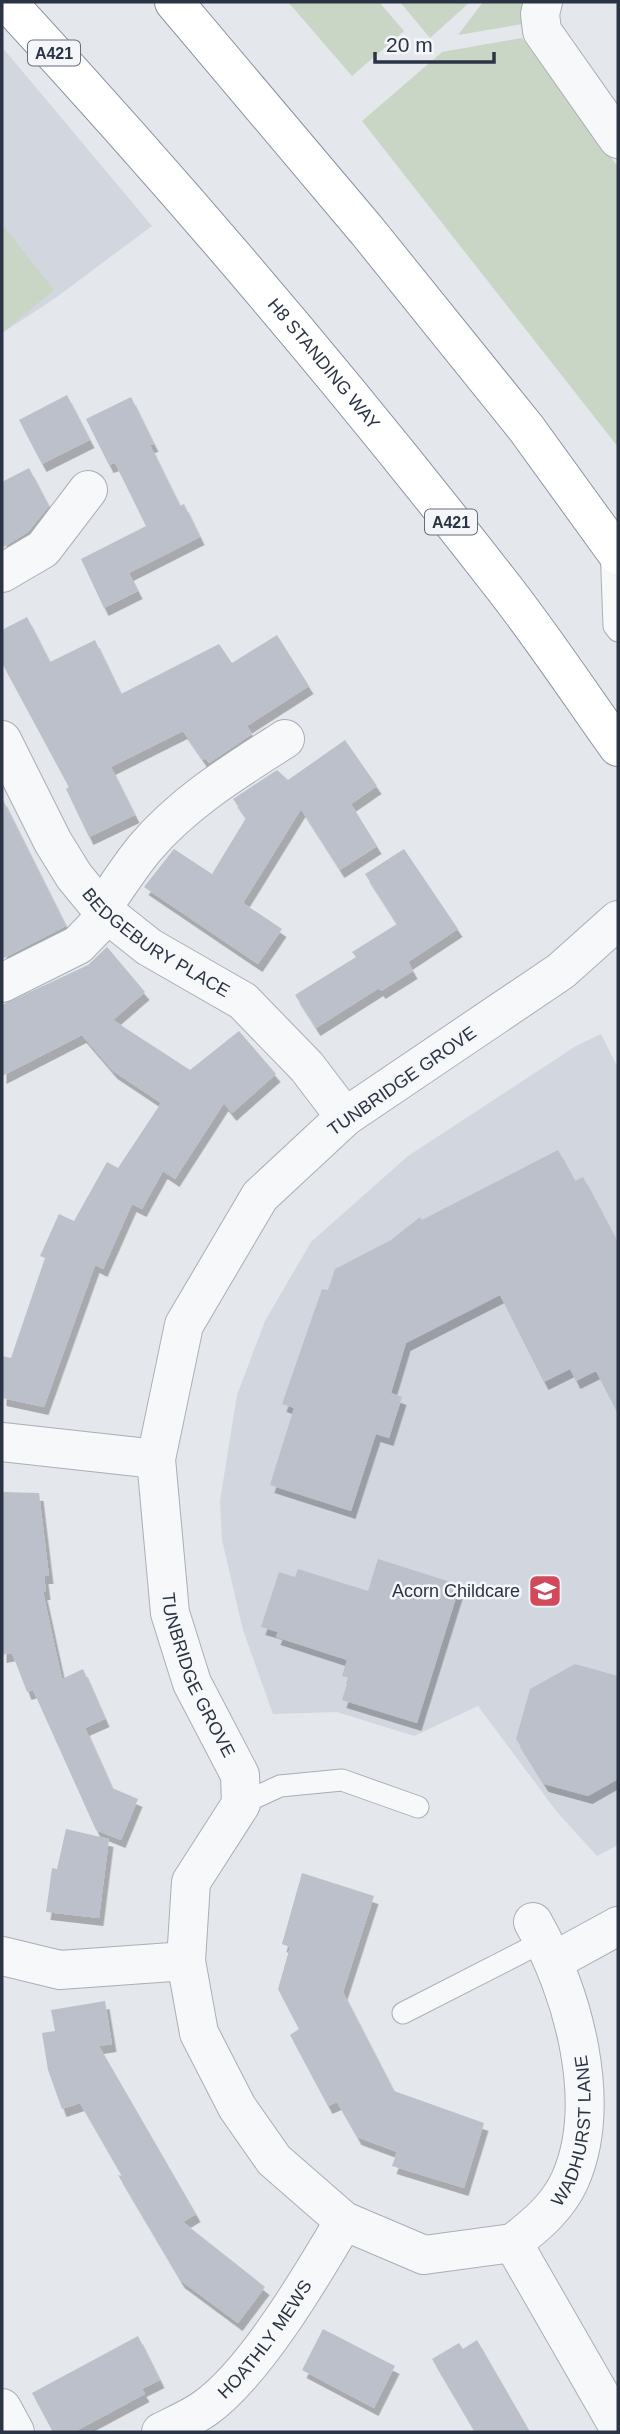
<svg xmlns="http://www.w3.org/2000/svg" width="620" height="2434" viewBox="0 0 620 2434" font-family="Helvetica,sans-serif">
	<style>
		.built { fill: #d2d6de }
		.green { fill: #c9d6c5 }
		.building { fill: #bbc0ca; filter: url(#shadow) }
		.lines { fill: none; stroke-linecap: round; stroke-linejoin: round }
		.lane-casing { stroke: #a9aeb7; stroke-width: 23 }
		.street-casing { stroke: #a9aeb7; stroke-width: 40 }
		.highway-casing { stroke: #8b94a3; stroke-width: 40 }
		.lane { stroke: #f7f8fa; stroke-width: 21 }
		.street { stroke: #f7f8fa; stroke-width: 38 }
		.highway { stroke: #fff; stroke-width: 38 }
		.labels { text-anchor: middle; dominant-baseline: central; stroke-width: 5; stroke-linejoin: round; paint-order: stroke }
		.shield { fill: #f4f6f9; stroke: #676e7b; stroke-width: 2 }
		.shield-label { font-size: 16px; font-weight: bold; fill: #2b3445 }
		.street-label { font-size: 18px; fill: #2b3445; stroke: #f4f6f9 }
		.poi-label { font-size: 18px; fill: #2b3445; stroke: #f4f6f9; text-anchor: end }
	</style>
	<defs>
		<filter id="shadow"><feDropShadow dx="4.5" dy="8" stdDeviation="0" flood-color="#0004"/></filter>
	</defs>
	<rect width="100%" height="100%" fill="#e4e7ec"/>
	<path class="built" d="M 2,47 L 152,226 L 54,299 L 2,333 Z
		M 601,1034 L 618,1068 L 618,1845 L 597,1856 L 557,1812 L 478,1706 L 414,1736 L 337,1712 L 273,1714 L 243,1630 L 222,1540 L 220,1501 L 237,1395 L 265,1321 L 311,1242 L 408,1156 L 576,1046 Z"/>
	<path class="green" d="M 288,2 L 379,2 L 404,31 L 352,76 Z
		M 400,2 L 470,2 L 430,38 Z
		M 483,2 L 529,2 L 523,24 L 458,35 Z
		M 522,38 L 618,167 L 618,447 L 362,121 L 442,52 Z
		M 2,224 L 54,290 L 2,333 Z"/>
	<path class="building" d="M 67,395 L 90,440 L 42,464 L 19,420 Z
		M 131,397 L 154,444 L 150,445 L 180,506 L 184,504 L 200,537 L 129,573 L 138,591 L 104,608 L 81,559 L 146,526 L 115,463 L 109,465 L 86,419 Z
		M 29,468 L 49,506 L 28,532 L 2,548 L 2,482 Z
		M 27,617 L 50,662 L 95,640 L 121,694 L 219,644 L 232,663 L 277,635 L 309,686 L 247,726 L 252,734 L 209,763 L 205,758 L 203,760 L 183,731 L 111,767 L 135,815 L 89,837 L 66,789 L 69,787 L 2,663 L 2,630 Z
		M 345,740 L 377,786 L 351,804 L 377,846 L 340,870 L 301,809 L 243,903 L 282,929 L 258,964 L 144,887 L 174,849 L 212,874 L 246,818 L 233,799 L 277,770 L 288,780 Z
		M 2,798 L 66,926 L 2,959 Z
		M 404,849 L 458,929 L 408,962 L 413,971 L 381,991 L 379,988 L 316,1028 L 295,995 L 356,957 L 352,952 L 397,924 L 365,874 Z
		M 107,947 L 145,992 L 113,1020 L 190,1070 L 239,1031 L 276,1074 L 232,1113 L 224,1103 L 175,1179 L 163,1171 L 142,1209 L 132,1204 L 103,1269 L 95,1265 L 44,1407 L 2,1398 L 2,1356 L 11,1358 L 45,1258 L 40,1256 L 59,1214 L 74,1221 L 107,1162 L 118,1168 L 161,1103 L 113,1071 L 82,1035 L 2,1076 L 2,1005 L 88,965 Z
		M 558,1150 L 575,1181 L 583,1177 L 618,1243 L 618,1414 L 596,1371 L 576,1381 L 570,1369 L 544,1382 L 500,1295 L 406,1343 L 391,1393 L 402,1397 L 389,1438 L 376,1434 L 351,1511 L 270,1485 L 294,1408 L 282,1404 L 322,1289 L 328,1290 L 335,1269 L 391,1240 L 420,1217 L 422,1220 Z
		M 2,1492 L 39,1493 L 49,1576 L 44,1576 L 46,1592 L 43,1592 L 62,1679 L 83,1669 L 105,1719 L 85,1728 L 112,1788 L 138,1799 L 121,1840 L 96,1830 L 33,1690 L 27,1692 L 12,1653 L 2,1655 Z
		M 378,1559 L 460,1585 L 417,1723 L 342,1700 L 349,1678 L 342,1676 L 347,1660 L 276,1637 L 278,1632 L 261,1627 L 279,1572 L 295,1577 L 298,1569 L 368,1591 Z
		M 575,1664 L 618,1676 L 618,1779 L 588,1796 L 544,1784 L 516,1739 L 530,1689 Z
		M 66,1829 L 109,1839 L 99,1918 L 46,1912 L 52,1868 L 57,1869 Z
		M 302,1873 L 374,1896 L 343,1992 L 394,2091 L 484,2123 L 464,2188 L 392,2166 L 397,2152 L 357,2137 L 337,2102 L 328,2106 L 290,2035 L 299,2029 L 278,1989 L 290,1947 L 282,1944 Z
		M 105,2001 L 112,2044 L 99,2046 L 196,2214 L 183,2222 L 265,2287 L 238,2323 L 180,2280 L 118,2175 L 122,2176 L 80,2103 L 62,2109 L 48,2070 L 42,2033 L 55,2031 L 51,2010 Z
		M 323,2329 L 395,2366 L 374,2408 L 302,2370 Z
		M 138,2336 L 160,2380 L 142,2389 L 145,2394 L 74,2432 L 53,2432 L 32,2393 Z
		M 477,2340 L 530,2432 L 475,2432 L 432,2359 L 459,2343 L 463,2349 Z"/>
	<g class="lines">
		<defs>
			<path id="lane" d="M 611,546 L 614,626 L 618,631
				M 241,1804 L 280,1786 L 342,1780 L 418,1807
				M 403,2013 L 544,1941"/>
			<g id="street">
				<path d="M 543,2 L 540,14 L 542,31 L 618,139"/>
				<path d="M 2,573 L 43,549 L 88,490"/>
				<path id="s1" d="M 2,740 L 53,842 L 74,876 L 101,909 L 149,947 L 243,1001 L 307,1067 L 345,1117"/>
				<path d="M 101,909 C 116,889 129,867 145,848 C 184,802 235,771 285,739"/>
				<path id="s2" d="M 618,920 L 561,971 L 345,1117 L 260,1196 L 184,1325 L 156,1459 L 170,1613 L 192,1683 L 240,1775 L 241,1804 L 191,1882 L 186,1961 L 199,2033 L 237,2107 L 274,2160 L 344,2221 L 424,2255 L 513,2243 L 618,2426"/>
				<path d="M 2,983 L 78,945 L 108,914"/>
				<path d="M 2,1442 L 156,1459"/>
				<path d="M 2,1956 L 60,1970 L 186,1961"/>
				<path d="M 554,1961 L 618,1926"/>
				<path id="s3" d="M 513,2243 C 536,2225 558,2207 570,2180 C 604,2103 573,1991 533,1922"/>
				<path d="M 2,2408 L 15,2432"/>
				<path id="s4" d="M 161,2432 C 175,2425 191,2418 204,2409 C 255,2373 311,2277 344,2221"/>
			</g>
			<g id="highway">
				<path id="s5" d="M 7,2 C 178,187 342,380 497,579 C 540,633 578,691 618,747"/>
				<path d="M 174,2 L 368,232 L 526,428 L 618,555"/>
			</g>
		</defs>
		<use href="#lane" class="lane-casing"/>
		<use href="#street" class="street-casing"/>
		<use href="#highway" class="highway-casing"/>
		<use href="#lane" class="lane"/>
		<use href="#street" class="street"/>
		<use href="#highway" class="highway"/>
	</g>
	<defs>
		<symbol id="school-square" viewBox="-11 -11 22 22"><rect x="-9" y="-9" width="18" height="18" rx="4" fill="#d1495b" stroke="#f4f6f9"/><path d="M0-5L7-2L0 1L-7-2ZM-4 1L0 2.5L4 1V4Q0 6-4 4Z" fill="#fff"/></symbol>
	</defs>
	<g fill-rule="evenodd">
		<use href="#school-square" x="526" y="1572" width="38" height="38"/>
	</g>
	<g class="labels">
		<g class="shield">
			<rect x="28" y="40.5" width="52" height="25" rx="5"/>
			<rect x="425" y="509.5" width="52" height="25" rx="5"/>
		</g>
		<g class="shield-label">
			<text x="54" y="53">A421</text>
			<text x="451" y="522">A421</text>
		</g>
		<g class="street-label">
			<text stroke="none"><textPath href="#s5" startOffset="481">H8 STANDING WAY</textPath></text>
			<text stroke="none"><textPath href="#s1" startOffset="261">BEDGEBURY PLACE</textPath></text>
			<text transform="translate(402 1081) rotate(-35)">TUNBRIDGE GROVE</text>
			<text stroke="none"><textPath href="#s2" startOffset="962">TUNBRIDGE GROVE</textPath></text>
			<text stroke="none"><textPath href="#s3" startOffset="135">WADHURST LANE</textPath></text>
			<text stroke="none"><textPath href="#s4" startOffset="142">HOATHLY MEWS</textPath></text>
		</g>
		<g class="poi-label">
			<text x="520" y="1591">Acorn Childcare</text>
		</g>
	</g>
	<rect width="620" height="2434" fill="none" stroke="#2b3445" stroke-width="7"/>
	<path d="M375 52v10h119v-10" fill="none" stroke="#2b3445" stroke-width="3.5"/>
	<text x="386" y="52" font-size="21" fill="#2b3445" stroke="#f4f6f9" stroke-width="5" paint-order="stroke">20 m</text>
</svg>
